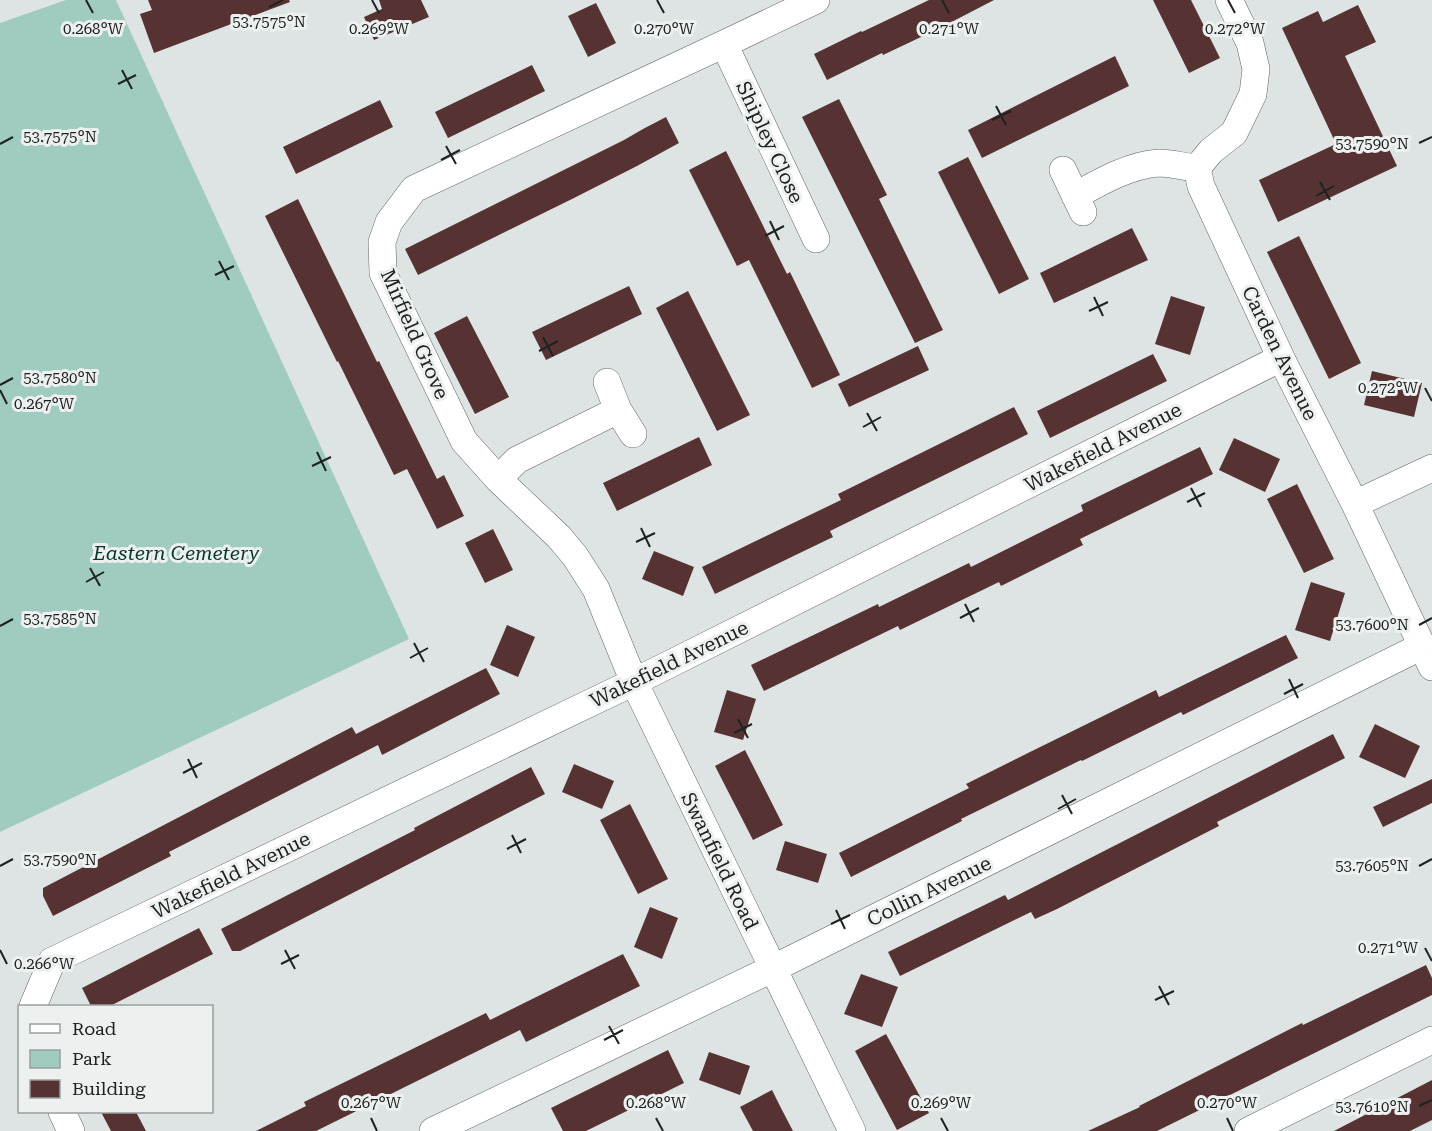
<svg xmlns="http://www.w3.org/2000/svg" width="1432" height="1131" viewBox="0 0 1432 1131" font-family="'Roboto Serif',serif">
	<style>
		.green { fill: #9fcbc1 }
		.building { fill: #563332 }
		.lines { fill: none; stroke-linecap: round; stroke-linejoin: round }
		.minor-casing { stroke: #616665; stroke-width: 28 }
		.minor { stroke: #fff; stroke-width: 27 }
		.ticks { fill: none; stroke: #202222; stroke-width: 2 }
		.labels { text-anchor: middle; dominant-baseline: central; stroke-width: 6; stroke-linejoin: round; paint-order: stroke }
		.street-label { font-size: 20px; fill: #202222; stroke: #ecf1f0 }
		.park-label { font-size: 20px; font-style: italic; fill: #0a362f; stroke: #ecf1f0 }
		.ticks-label { font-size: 15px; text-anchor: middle; fill: #202222; stroke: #ecf1f0; stroke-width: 6; stroke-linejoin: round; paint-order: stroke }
	</style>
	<rect width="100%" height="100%" fill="#dee4e3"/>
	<path class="green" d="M 66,0 L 116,0 L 409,639 L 0,832 L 0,23 Z"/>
	<path class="building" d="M 148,0 L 289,0 L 290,2 L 154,53 L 140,14 L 152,10 Z
		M 379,0 L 421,0 L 429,17 L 374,40 L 364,17 L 382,9 Z
		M 929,0 L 994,0 L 940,28 L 883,55 L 882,53 L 827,80 L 814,54 L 861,31 L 862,32 Z
		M 1153,0 L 1191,0 L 1220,58 L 1189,73 Z
		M 596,3 L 616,43 L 588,57 L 568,16 Z
		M 1358,5 L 1376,42 L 1345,56 L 1397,166 L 1278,222 L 1259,180 L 1336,144 L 1282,28 L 1318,11 L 1323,22 Z
		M 1115,56 L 1129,86 L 982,158 L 968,130 Z
		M 532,65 L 545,91 L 448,138 L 435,112 Z
		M 839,99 L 887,195 L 879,199 L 943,330 L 915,343 L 802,117 Z
		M 380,100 L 393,127 L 296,174 L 283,147 Z
		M 666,117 L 679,143 L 637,166 L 572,199 L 418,275 L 405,249 L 624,140 L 643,129 Z
		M 726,151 L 787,274 L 790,272 L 840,375 L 812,388 L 749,260 L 737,266 L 689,170 Z
		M 968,157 L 1029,279 L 999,294 L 938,172 Z
		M 298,199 L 377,362 L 379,361 L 437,479 L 444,475 L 464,516 L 437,529 L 407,469 L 394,475 L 338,361 L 337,362 L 265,216 Z
		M 1132,228 L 1148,260 L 1054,303 L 1040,273 Z
		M 1299,236 L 1361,363 L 1329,379 L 1267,252 Z
		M 629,286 L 642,314 L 546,360 L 532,332 Z
		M 688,291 L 750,415 L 717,431 L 656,308 Z
		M 1171,296 L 1205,307 L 1190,355 L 1155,344 Z
		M 467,316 L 509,397 L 475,414 L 434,333 Z
		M 918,346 L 929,370 L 849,407 L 838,384 Z
		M 1153,354 L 1167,381 L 1050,438 L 1037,411 Z
		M 1372,371 L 1422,383 L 1414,417 L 1364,405 Z
		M 1014,407 L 1028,434 L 830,531 L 833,537 L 715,594 L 702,567 L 841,500 L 838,494 Z
		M 699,437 L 712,465 L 617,511 L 603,483 Z
		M 1234,438 L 1280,459 L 1265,492 L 1219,470 Z
		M 1200,447 L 1213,474 L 1080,539 L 1083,545 L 1001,586 L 999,582 L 900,630 L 898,626 L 764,691 L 751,665 L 878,604 L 879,607 L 969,563 L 971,567 L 1083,511 L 1081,505 Z
		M 1297,484 L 1334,559 L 1304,573 L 1267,499 Z
		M 493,529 L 513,570 L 485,583 L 465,543 Z
		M 654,551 L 694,567 L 683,596 L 642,579 Z
		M 1311,582 L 1345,593 L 1330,641 L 1295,630 Z
		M 507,625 L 535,637 L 518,677 L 490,665 Z
		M 1286,635 L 1298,658 L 1183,715 L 1181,712 L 1082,761 L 1081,760 L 961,819 L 962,821 L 851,877 L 839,853 L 969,788 L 966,784 L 1032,751 L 1156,690 L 1159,697 Z
		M 486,668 L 500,694 L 382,755 L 378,745 L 169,852 L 171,856 L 53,916 L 43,896 L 43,888 L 352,727 L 356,734 Z
		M 727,690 L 756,699 L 743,740 L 714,732 Z
		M 1375,724 L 1420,746 L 1405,778 L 1359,757 Z
		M 1333,734 L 1345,758 L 1217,822 L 1219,826 L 1057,909 L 1035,919 L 1031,912 L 900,976 L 888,952 L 1005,895 L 1008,900 Z
		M 745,750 L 783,825 L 753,840 L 715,766 Z
		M 574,764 L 614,781 L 602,809 L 562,792 Z
		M 531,767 L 545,794 L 240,951 L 232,951 L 221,929 L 415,830 L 414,828 Z
		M 1432,779 L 1432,803 L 1383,827 L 1373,807 Z
		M 630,804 L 668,879 L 638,894 L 600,820 Z
		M 785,841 L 827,854 L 818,883 L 776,870 Z
		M 650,907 L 678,918 L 662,959 L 634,947 Z
		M 199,928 L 213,954 L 110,1006 L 91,1006 L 82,988 Z
		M 623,954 L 640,986 L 526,1042 L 520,1030 L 316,1131 L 256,1131 L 306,1106 L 304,1102 L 486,1013 L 490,1020 Z
		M 1426,965 L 1432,978 L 1432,995 L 1157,1131 L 1088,1131 L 1140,1107 L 1139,1106 L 1302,1023 L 1303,1025 Z
		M 861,974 L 898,987 L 882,1027 L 844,1014 Z
		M 886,1034 L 929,1113 L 897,1130 L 855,1051 Z
		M 668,1050 L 684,1083 L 586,1131 L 563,1131 L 551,1108 Z
		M 709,1052 L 750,1066 L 740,1095 L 699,1080 Z
		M 1432,1080 L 1432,1120 L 1410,1131 L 1334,1131 Z
		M 772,1090 L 782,1110 L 793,1131 L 753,1131 L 740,1107 Z
		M 101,1112 L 136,1112 L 146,1131 L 111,1131 Z"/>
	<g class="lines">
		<defs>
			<path id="minor" d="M 816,0 L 724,44 L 414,189 L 389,222 L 382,242 L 383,273 L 464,441 L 498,479 L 559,537 L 575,556 L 596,589 L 634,682 L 852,1131
				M 1229,0 L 1250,43 L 1256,69 L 1253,94 L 1234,133 L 1211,151 L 1197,168 L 1201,186 L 1281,358 L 1355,504 L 1432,667
				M 724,44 L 816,239
				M 1063,170 L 1083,212
				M 1075,196 C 1100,182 1129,165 1159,163 C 1171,163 1185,167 1197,168
				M 607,382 L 618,410 L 633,434
				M 498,479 L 517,460 L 618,410
				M 1355,504 L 1432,468
				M 33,1006 L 52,961 L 634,682 L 1281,358
				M 62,1112 L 71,1131
				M 433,1131 L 772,969 L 1422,646
				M 1248,1131 L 1432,1040"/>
		</defs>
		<use href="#minor" class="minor-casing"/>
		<use href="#minor" class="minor"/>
	</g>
	<path class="ticks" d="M 86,0 L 93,13M 372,0 L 379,13M 657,0 L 664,13M 942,0 L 949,13M 1228,0 L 1235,13M 269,7 L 283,0M 122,70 L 132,89M 118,84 L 136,75M 996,106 L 1006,125M 992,120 L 1011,111M 1419,143 L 1432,137M 0,144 L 13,137M 446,146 L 456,164M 441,160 L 460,150M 1320,182 L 1330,200M 1316,196 L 1334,186M 770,221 L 779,240M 765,236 L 784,226M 219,261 L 229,280M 215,275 L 234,266M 1094,297 L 1103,316M 1089,311 L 1108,302M 543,337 L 553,356M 539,351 L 558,341M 0,385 L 13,378M 1425,388 L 1432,401M 0,390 L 7,404M 867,413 L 877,431M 863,427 L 881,417M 317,452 L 326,471M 312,466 L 331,457M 1191,488 L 1201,507M 1187,502 L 1205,493M 641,528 L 650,547M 636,542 L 655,533M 90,568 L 100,586M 86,582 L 104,572M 965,604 L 974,622M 960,618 L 979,608M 1419,625 L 1432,618M 0,626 L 13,619M 414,643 L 424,662M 410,658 L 428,648M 1289,679 L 1298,698M 1284,694 L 1303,684M 738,719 L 748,738M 734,733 L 752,724M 188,759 L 197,778M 183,773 L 202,763M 1062,795 L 1072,814M 1058,809 L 1076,799M 512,835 L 521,853M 507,849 L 526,839M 0,866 L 13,859M 1419,866 L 1432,859M 836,910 L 845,929M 831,924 L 850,915M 1425,948 L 1432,961M 0,950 L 7,964M 285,950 L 295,969M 281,964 L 299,955M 1159,986 L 1169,1005M 1155,1000 L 1174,991M 609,1026 L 619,1044M 604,1040 L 623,1030M 1419,1106 L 1432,1100M 371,1118 L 377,1131M 656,1118 L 663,1131M 941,1118 L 948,1131M 1227,1118 L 1233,1131"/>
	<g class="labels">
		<g class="street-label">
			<text transform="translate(770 142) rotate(65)">Shipley Close</text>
			<text transform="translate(415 334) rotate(66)">Mirfield Grove</text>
			<text transform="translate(1280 353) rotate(64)">Carden Avenue</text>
			<text transform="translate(1103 447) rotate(-27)">Wakefield Avenue</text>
			<text transform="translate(669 664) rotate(-26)">Wakefield Avenue</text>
			<text transform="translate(720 861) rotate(64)">Swanfield Road</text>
			<text transform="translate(231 875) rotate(-26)">Wakefield Avenue</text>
			<text transform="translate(929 891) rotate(-26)">Collin Avenue</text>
		</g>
		<g class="park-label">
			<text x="176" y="553">Eastern Cemetery</text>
		</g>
	</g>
	<g class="ticks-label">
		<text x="269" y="27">53.7575°N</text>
		<text x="93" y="34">0.268°W</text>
		<text x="379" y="34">0.269°W</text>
		<text x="664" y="34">0.270°W</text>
		<text x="949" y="34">0.271°W</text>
		<text x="1235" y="34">0.272°W</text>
		<text x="60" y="142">53.7575°N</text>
		<text x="1372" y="149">53.7590°N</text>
		<text x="60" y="383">53.7580°N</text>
		<text x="1388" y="393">0.272°W</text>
		<text x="44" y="409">0.267°W</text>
		<text x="60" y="624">53.7585°N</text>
		<text x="1372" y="630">53.7600°N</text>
		<text x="60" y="865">53.7590°N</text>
		<text x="1372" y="871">53.7605°N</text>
		<text x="1388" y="953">0.271°W</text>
		<text x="44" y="969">0.266°W</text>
		<text x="371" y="1108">0.267°W</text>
		<text x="656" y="1108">0.268°W</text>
		<text x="941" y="1108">0.269°W</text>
		<text x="1227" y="1108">0.270°W</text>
		<text x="1372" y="1112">53.7610°N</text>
	</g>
	<rect x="18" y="1005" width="195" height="108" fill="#ecf1f0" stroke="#9a9e9e" stroke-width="1.5"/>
	<rect x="30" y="1024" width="30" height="9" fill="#ffffff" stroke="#9a9e9e" stroke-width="1.5"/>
	<text x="72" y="1035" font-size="18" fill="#202222">Road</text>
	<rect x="30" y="1050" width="30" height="18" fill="#9fcbc1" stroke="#9a9e9e" stroke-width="1.5"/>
	<text x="72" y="1065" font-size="18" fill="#202222">Park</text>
	<rect x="30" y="1080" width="30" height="18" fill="#563332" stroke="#9a9e9e" stroke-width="1.5"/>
	<text x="72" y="1095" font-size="18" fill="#202222">Building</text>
</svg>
